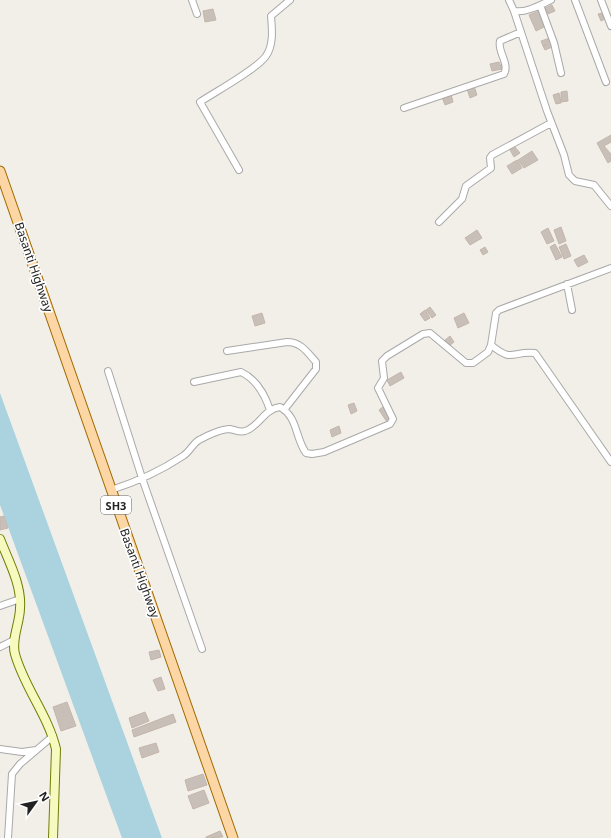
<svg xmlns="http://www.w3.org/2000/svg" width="611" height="838" viewBox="0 0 611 838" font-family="'Noto Sans',sans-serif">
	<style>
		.water { fill: #aad3df }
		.building { fill: #c7bfb8; stroke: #c4b6ab }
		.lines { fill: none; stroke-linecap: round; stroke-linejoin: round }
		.street-casing { stroke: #a9a9a9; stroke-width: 8 }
		.secondary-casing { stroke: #707d05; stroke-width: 10 }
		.primary-casing { stroke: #a06b00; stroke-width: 11 }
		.street { stroke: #fff; stroke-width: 6 }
		.secondary { stroke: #f7fabf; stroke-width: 8 }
		.primary { stroke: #fcd6a4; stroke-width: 9 }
		.labels { text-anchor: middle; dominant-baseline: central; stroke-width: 3.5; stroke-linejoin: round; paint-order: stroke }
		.shield { fill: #fff; stroke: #646464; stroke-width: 1 }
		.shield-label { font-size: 11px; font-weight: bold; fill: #222 }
		.street-label { font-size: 12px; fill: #222; stroke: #fff }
	</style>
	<rect width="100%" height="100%" fill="#f2efe9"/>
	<path class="water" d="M 0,393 L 162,838 L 122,838 L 0,505 Z"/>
	<path class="building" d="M 552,5 L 555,11 L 548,14 L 545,8 Z
		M 213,9 L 216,20 L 205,22 L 203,11 Z
		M 539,11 L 546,26 L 536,31 L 529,15 Z
		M 602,13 L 605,19 L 601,21 L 598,14 Z
		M 550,38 L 551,42 L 543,46 L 541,41 Z
		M 551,44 L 552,47 L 545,50 L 543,46 Z
		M 499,62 L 502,69 L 492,71 L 490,64 Z
		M 474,86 L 477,95 L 470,98 L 467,89 Z
		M 567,91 L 568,101 L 561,102 L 561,92 Z
		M 559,93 L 561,103 L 556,104 L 553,95 Z
		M 451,94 L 453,102 L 445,105 L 442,97 Z
		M 611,135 L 611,142 L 604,146 L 611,154 L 611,161 L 608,163 L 597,143 Z
		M 515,147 L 520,153 L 514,157 L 510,150 Z
		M 532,151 L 538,160 L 524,168 L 518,160 Z
		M 517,160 L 522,168 L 512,174 L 507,166 Z
		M 561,227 L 566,241 L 559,244 L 554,230 Z
		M 548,228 L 554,241 L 547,244 L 541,232 Z
		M 477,230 L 482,238 L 470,245 L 465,238 Z
		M 555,244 L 562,257 L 556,260 L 550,247 Z
		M 566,244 L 571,256 L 564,259 L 559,247 Z
		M 485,247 L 488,252 L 483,255 L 480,250 Z
		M 584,255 L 588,262 L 578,267 L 574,260 Z
		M 430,307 L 436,315 L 432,318 L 426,310 Z
		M 425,310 L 430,318 L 425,321 L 420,314 Z
		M 262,313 L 265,323 L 255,326 L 252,316 Z
		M 464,313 L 469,323 L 458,328 L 454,318 Z
		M 450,336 L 454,342 L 449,346 L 445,340 Z
		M 401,372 L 404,378 L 390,386 L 387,380 Z
		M 354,403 L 357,411 L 351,414 L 348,405 Z
		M 384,406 L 392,418 L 387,422 L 379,410 Z
		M 339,426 L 341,433 L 332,437 L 330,430 Z
		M 4,516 L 8,528 L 0,530 L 0,517 Z
		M 159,650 L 161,657 L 151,660 L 149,652 Z
		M 161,677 L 165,689 L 158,691 L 153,680 Z
		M 67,702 L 76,726 L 61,731 L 53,707 Z
		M 145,712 L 149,721 L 132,728 L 129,718 Z
		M 173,714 L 176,722 L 134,737 L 132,730 Z
		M 156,743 L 159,752 L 142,758 L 139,748 Z
		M 203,774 L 207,785 L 188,791 L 185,780 Z
		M 204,790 L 209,803 L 193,809 L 188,796 Z
		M 220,831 L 223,837 L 206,838 L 206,837 Z"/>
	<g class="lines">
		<defs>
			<path id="street" d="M 192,0 L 197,14
				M 509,0 L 514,11 C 527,13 540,5 551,0
				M 575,0 L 606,82
				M 601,0 L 611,26
				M 540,5 L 554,43 L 561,73
				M 514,11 L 547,111 L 564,155 L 569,175 L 575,181 L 594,185 L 611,206
				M 404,108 L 504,74 C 510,64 497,51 500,41 L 521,32
				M 239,170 L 200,102 C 215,92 257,69 266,56 C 274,45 272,28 271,16 L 290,0
				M 439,222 L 462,199 L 466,186 L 491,168 L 490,158 L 492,155 L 551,123
				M 567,284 L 572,310
				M 491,345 C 513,363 511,351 535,353 L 611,462
				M 227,351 L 287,342 C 301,342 307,352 316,362 L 316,369 L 284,410
				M 108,371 L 142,478 L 202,649
				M 194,382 L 241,372 C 256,379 265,395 270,410
				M 111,490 C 136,482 162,470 183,456 C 191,451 193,442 201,439 C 208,435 222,429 230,429 C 235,430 240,433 245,431 C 259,427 264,409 280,407 C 298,417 295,438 306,453 L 312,454 L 324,452 L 390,424 L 393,419 L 378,388 L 384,378 L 382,361 L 387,356 L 423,334 L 430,333 L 466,363 L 473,363 L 488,352 L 491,345 L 496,313 L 499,310 L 611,268
				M 0,606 L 20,599
				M 0,647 L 14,640
				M 0,749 L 22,752 L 36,750
				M 8,838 L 12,774 L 20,764 L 53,736"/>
			<path id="secondary" d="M 0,539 C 8,560 22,585 20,608 C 20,623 11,639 15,654 C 24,687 48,715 56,749 L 53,838"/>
			<path id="primary" d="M 0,171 L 233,838"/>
		</defs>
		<use href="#street" class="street-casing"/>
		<use href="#secondary" class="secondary-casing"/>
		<use href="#primary" class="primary-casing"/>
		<use href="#street" class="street"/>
		<use href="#secondary" class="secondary"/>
		<use href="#primary" class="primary"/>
	</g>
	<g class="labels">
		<rect class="shield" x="101" y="496" width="30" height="18" rx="3"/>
		<g class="shield-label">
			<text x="116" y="505">SH3</text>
		</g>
		<g class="street-label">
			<text transform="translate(34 267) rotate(71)">Basanti Highway</text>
			<text transform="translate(140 573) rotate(70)">Basanti Highway</text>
		</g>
	</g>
	<g transform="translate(36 802) rotate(57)" stroke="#ffffff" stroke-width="3" paint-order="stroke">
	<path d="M0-3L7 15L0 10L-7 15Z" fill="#222222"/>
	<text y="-6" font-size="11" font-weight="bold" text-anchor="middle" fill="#222222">N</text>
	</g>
</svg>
